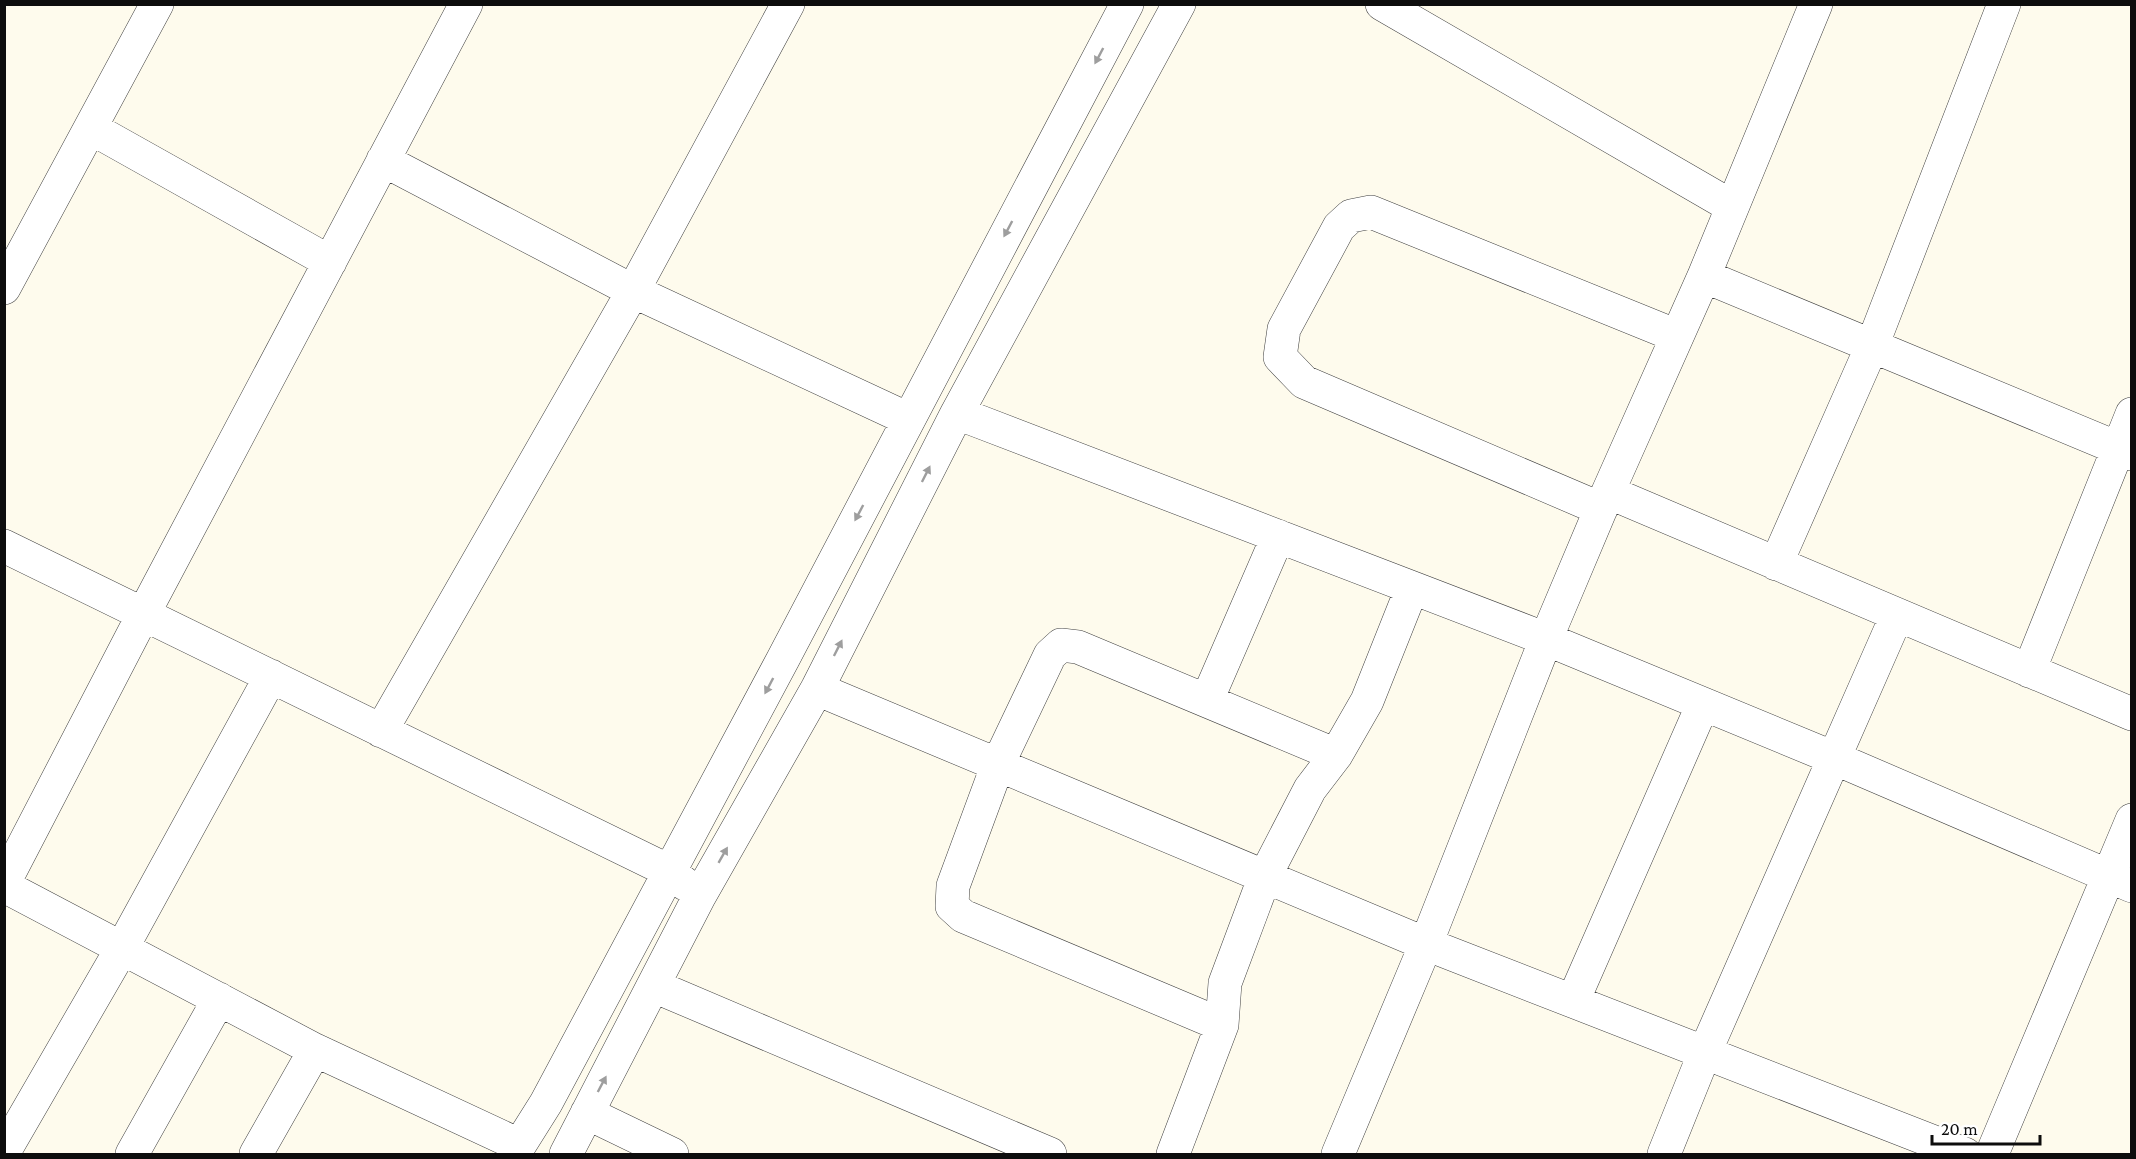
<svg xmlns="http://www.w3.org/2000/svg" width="2136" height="1159" viewBox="0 0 2136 1159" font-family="'Crimson Pro',serif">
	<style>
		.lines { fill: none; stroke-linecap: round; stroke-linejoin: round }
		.minor-casing { stroke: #404040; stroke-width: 34 }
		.minor { stroke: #fff; stroke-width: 33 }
		.oneway { fill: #9e9e9e }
	</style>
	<rect width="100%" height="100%" fill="#fefbed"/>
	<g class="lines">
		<defs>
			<path id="minor" d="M 1382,4 L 1731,206
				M 91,128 L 330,262
				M 383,160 L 633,291 L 908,419
				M 1704,276 L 2132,454
				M 4,288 L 157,4
				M 957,413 L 1546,639 L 1834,758 L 2132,886
				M 1608,492 L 2132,714
				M 1601,509 L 1304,382 L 1280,357 L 1284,329 L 1339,227 L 1351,216 L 1371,212 L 1677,336
				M 4,546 L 669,871 L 685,884
				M 1776,564 L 1872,346 L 2004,4
				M 2029,671 L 2132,414
				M 817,689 L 1426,944 L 1965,1154
				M 1207,700 L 1278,536
				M 381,731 L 633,291 L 788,4
				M 4,883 L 144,613 L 466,4
				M 4,886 L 315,1050 L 519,1145
				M 654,986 L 1050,1154
				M 1573,1001 L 1703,704
				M 1222,1025 L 963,916 L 952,906 L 953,886 L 998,764 L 1050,655 L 1061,645 L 1078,647 L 1336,755
				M 587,1113 L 672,1154
				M 4,1152 L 122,948 L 271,676
				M 132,1154 L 219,999
				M 256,1154 L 315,1050
				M 514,1154 L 546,1103 L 782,661 L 1127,4
				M 566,1154 L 700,895 L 817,689 L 957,413 L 1179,4
				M 1173,1154 L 1222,1025 L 1225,983 L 1265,876 L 1310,789 L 1336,755 L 1367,701 L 1412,588
				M 1338,1154 L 1426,944 L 1546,639 L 1608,492 L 1704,276 L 1816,4
				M 1664,1154 L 1705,1052 L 1897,615
				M 1992,1154 L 2132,820"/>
		</defs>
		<use href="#minor" class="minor-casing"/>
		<use href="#minor" class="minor"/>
	</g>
	<defs><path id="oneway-solid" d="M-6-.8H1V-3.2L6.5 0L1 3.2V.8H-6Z" transform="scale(1.5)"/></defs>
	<g class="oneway">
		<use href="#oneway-solid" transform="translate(1099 56) rotate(118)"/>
		<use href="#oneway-solid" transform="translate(1008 229) rotate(118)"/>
		<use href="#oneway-solid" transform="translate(926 474) rotate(-63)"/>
		<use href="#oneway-solid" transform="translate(859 513) rotate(118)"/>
		<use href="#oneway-solid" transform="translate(838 648) rotate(-63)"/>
		<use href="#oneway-solid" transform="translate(769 686) rotate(118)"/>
		<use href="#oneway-solid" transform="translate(723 855) rotate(-60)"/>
		<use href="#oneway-solid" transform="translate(602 1084) rotate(-62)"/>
	</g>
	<rect width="2136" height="1159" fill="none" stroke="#0d0d0d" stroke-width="12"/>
	<path d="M1932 1135v9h108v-9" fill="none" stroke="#0d0d0d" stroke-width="3"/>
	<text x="1941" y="1135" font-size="18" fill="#0d0d0d" stroke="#ffffff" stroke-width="4.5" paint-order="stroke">20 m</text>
</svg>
